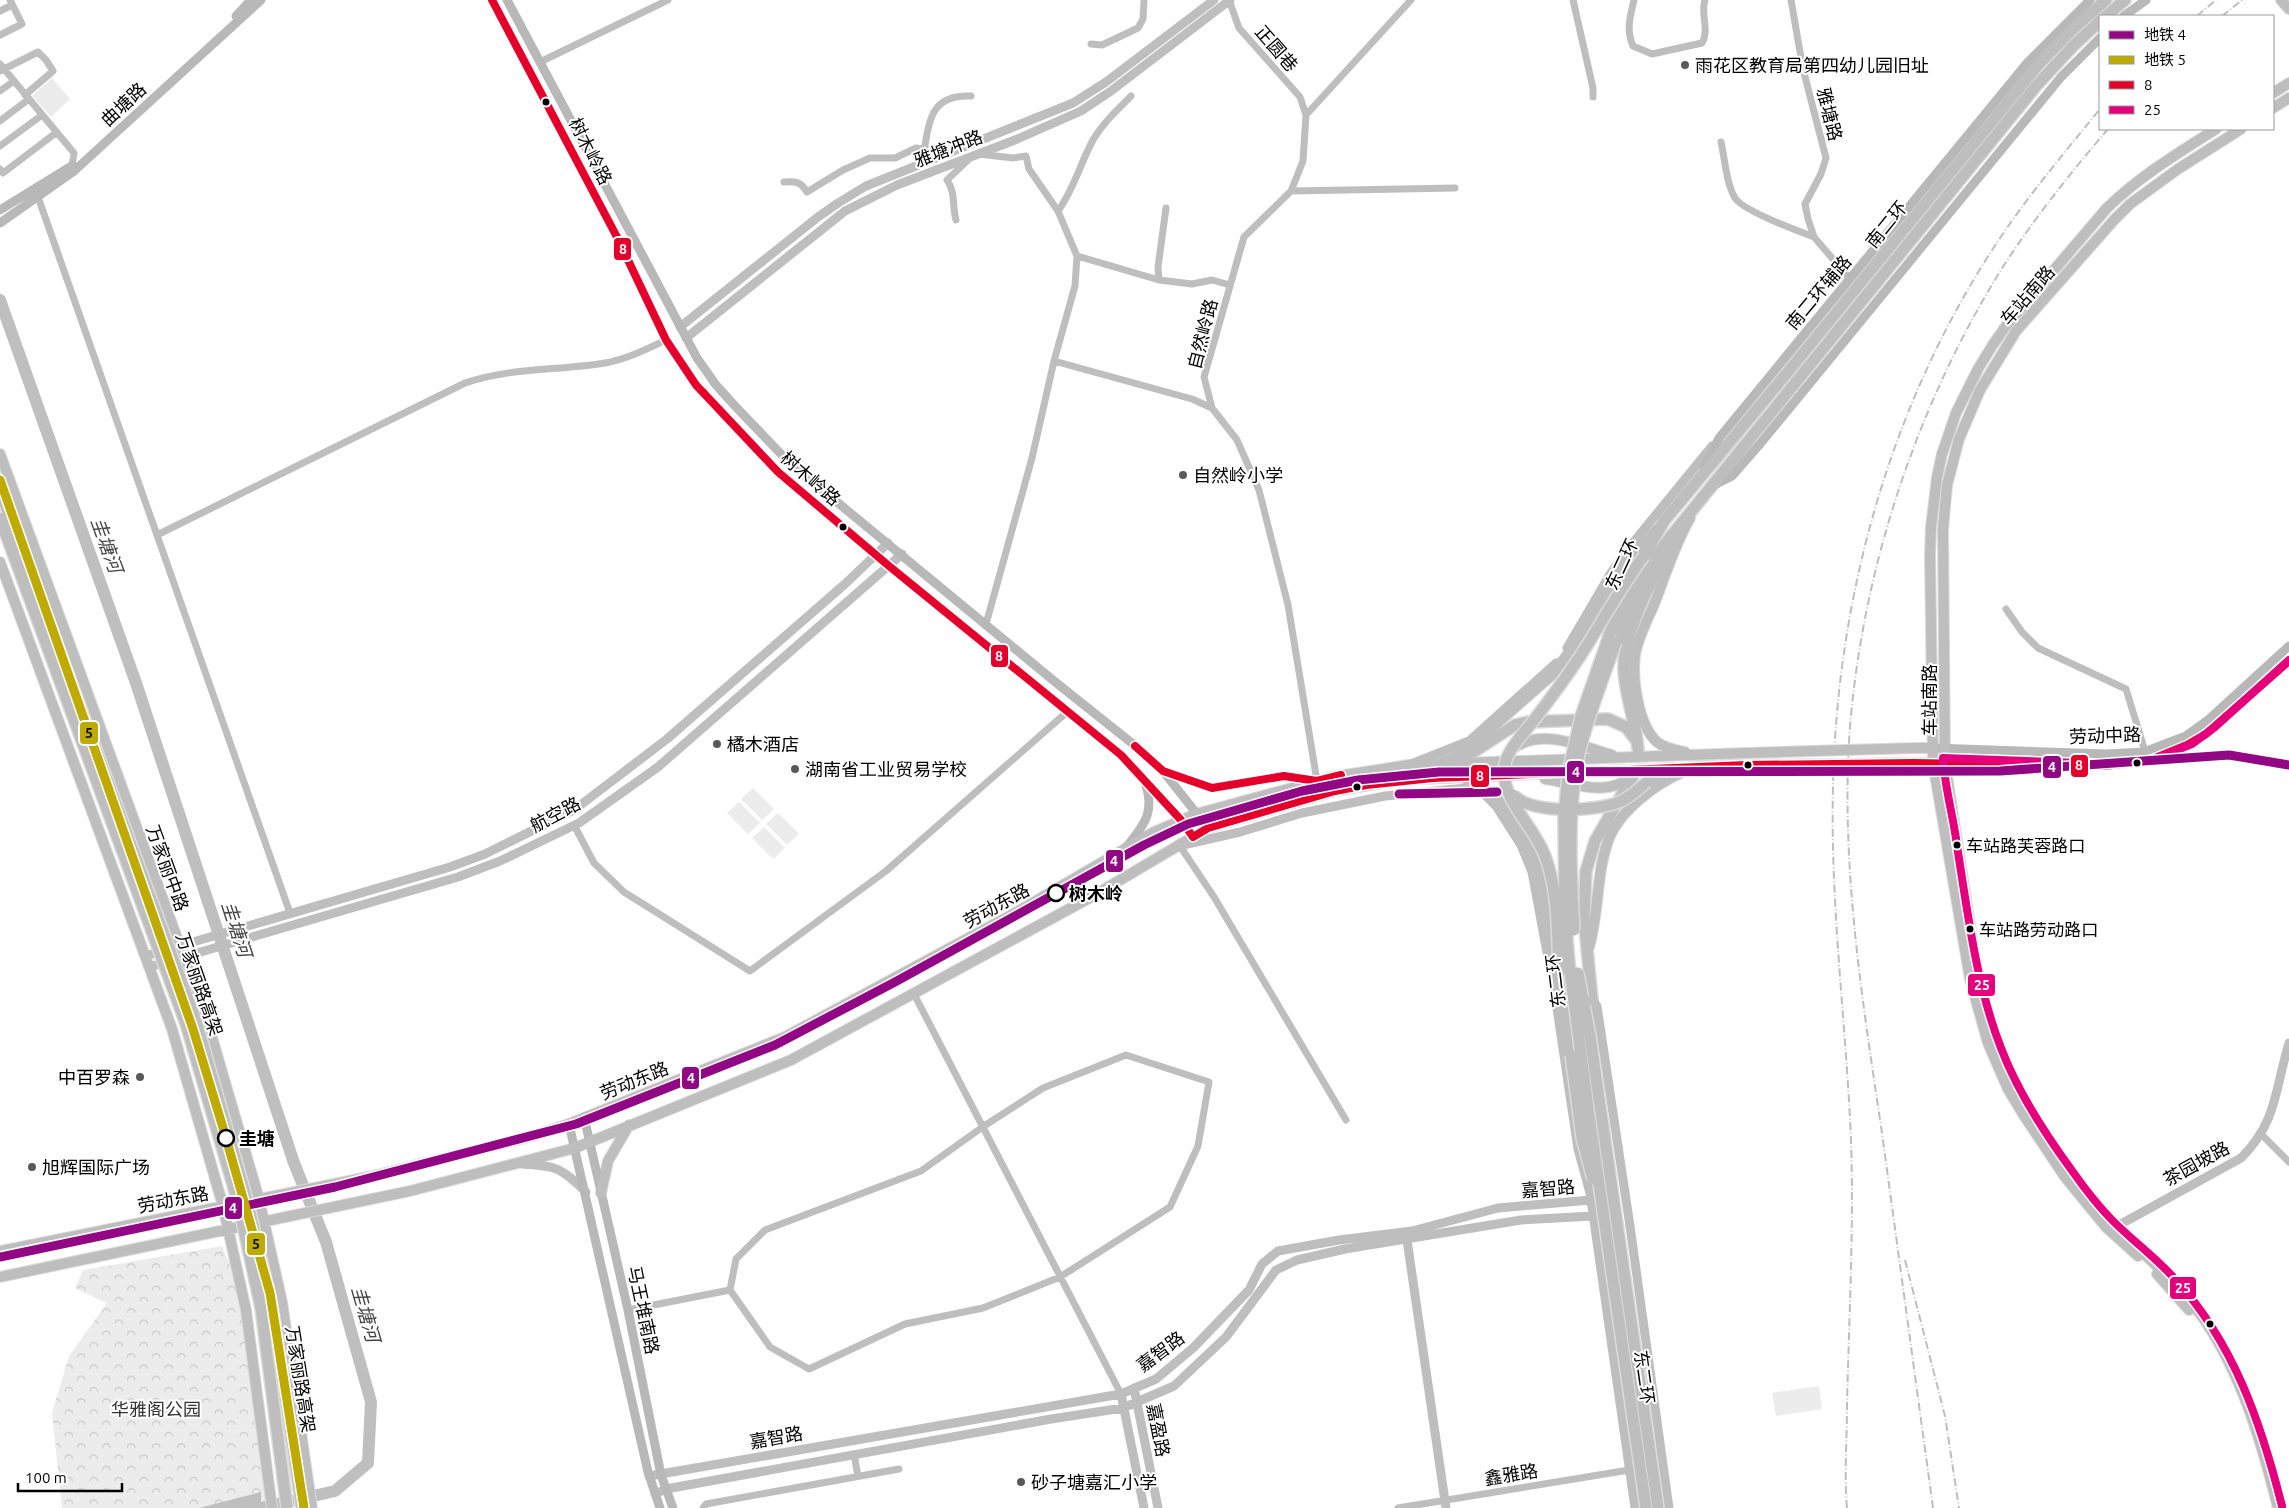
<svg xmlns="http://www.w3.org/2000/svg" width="2289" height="1508" viewBox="0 0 2289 1508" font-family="Ubuntu,'Noto Sans SC',sans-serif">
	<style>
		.green { fill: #ececec }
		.park { fill: url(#park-crowns) }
		.water { fill: #bfbfbf }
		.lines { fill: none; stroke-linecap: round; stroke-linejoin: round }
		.river { stroke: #bfbfbf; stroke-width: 12 }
		.primary-casing { stroke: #dbdbdb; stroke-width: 12 }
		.trunk-casing { stroke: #dbdbdb; stroke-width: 14 }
		.minor { stroke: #bebebe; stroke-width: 7 }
		.tertiary { stroke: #bebebe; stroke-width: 9 }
		.secondary { stroke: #b8b8b8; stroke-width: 9 }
		.primary { stroke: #bebebe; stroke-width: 10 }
		.trunk { stroke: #bebebe; stroke-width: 11 }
		.rail { stroke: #bebebe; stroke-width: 2; stroke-dasharray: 8 2.5 1 2.5; stroke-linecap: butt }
		.primary-bridge-casing { stroke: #dbdbdb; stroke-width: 12; stroke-linecap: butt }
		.trunk-bridge-casing { stroke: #dbdbdb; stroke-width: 14; stroke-linecap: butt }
		.tertiary-bridge { stroke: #bebebe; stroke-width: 9 }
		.primary-bridge { stroke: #bebebe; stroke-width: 10 }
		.trunk-bridge { stroke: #bebebe; stroke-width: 11 }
		.bus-1-casing { stroke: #fff; stroke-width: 11 }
		.bus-2-casing { stroke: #fff; stroke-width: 11 }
		.bus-1 { stroke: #e4002b; stroke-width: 8 }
		.bus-2 { stroke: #e5007d; stroke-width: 8 }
		.metro-1-casing { stroke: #fff; stroke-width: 12 }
		.metro-2-casing { stroke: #fff; stroke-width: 12 }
		.metro-1 { stroke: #920783; stroke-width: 9 }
		.metro-2 { stroke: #bfaa00; stroke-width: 9 }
		.poi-dot { fill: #595959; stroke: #fff; stroke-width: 2 }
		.bus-dot { fill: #000; stroke: #fff; stroke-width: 2 }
		.stop-dot { fill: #fff; stroke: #000; stroke-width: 2.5 }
		.labels { text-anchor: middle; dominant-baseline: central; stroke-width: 4; stroke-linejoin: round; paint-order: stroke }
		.bus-label { font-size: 17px; fill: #000; stroke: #fff; text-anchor: start }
		.street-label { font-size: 18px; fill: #000; stroke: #fff }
		.poi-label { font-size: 18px; fill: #000; stroke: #fff; text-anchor: start }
		.stop-label { font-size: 18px; font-weight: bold; fill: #000; stroke: #fff; text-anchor: start }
		.park-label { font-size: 18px; fill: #333; stroke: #fff }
		.water-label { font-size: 19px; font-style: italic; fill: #444; stroke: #fff }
		.line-badge { stroke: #fff; stroke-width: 2 }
		.badge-label { font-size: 14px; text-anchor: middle; font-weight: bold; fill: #fff }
		.pale-badge-label { font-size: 14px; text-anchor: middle; font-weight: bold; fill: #111 }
	</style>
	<defs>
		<pattern id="park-crowns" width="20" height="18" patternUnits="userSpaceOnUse" patternTransform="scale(1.25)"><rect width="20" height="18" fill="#ececec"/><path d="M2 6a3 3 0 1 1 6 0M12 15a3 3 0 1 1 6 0" fill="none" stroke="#c9c9c9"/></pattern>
	</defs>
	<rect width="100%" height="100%" fill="#fff"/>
	<path class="green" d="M 52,78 L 70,99 L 51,117 L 32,96 Z
		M 753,788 L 774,809 L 762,820 L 741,799 Z
		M 739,802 L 760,823 L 748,834 L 727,813 Z
		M 778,813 L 799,834 L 787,845 L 766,824 Z
		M 764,827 L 785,848 L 773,859 L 752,838 Z
		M 1819,1386 L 1822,1409 L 1776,1416 L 1772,1393 Z"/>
	<path class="park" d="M 222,1246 L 242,1292 L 267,1508 L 62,1508 L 52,1413 L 69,1356 L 107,1303 L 75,1288 L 83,1270 Z"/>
	<path class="water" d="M 261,1492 L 261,1508 L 199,1508 Z"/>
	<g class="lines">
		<path class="river" d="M 0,300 L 136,683 L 294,1163 L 326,1242 L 371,1402 L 368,1463 L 335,1491 L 261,1508"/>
		<defs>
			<path id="primary" d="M 2281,0 L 2289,9
				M 2273,93 L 2289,83
				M 2273,108 L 2289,98
				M 2241,129 L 2178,169 L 2130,204 L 2114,220 L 2016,331 L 1980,390 L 1959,439 L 1947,485 L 1943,529 L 1945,763 L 1978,978 C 1999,1062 2034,1128 2089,1194 C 2098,1205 2106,1217 2115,1226 C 2146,1257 2179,1283 2204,1319 C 2242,1375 2262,1443 2278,1508
				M 0,454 L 206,1017 L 259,1199 L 282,1302 L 312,1508
				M 0,562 L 172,1029 L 223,1206 L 246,1310 L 272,1508
				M 1915,748 L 1933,748
				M 1512,749 C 1542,727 1580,746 1612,755
				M 1685,752 C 1676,750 1664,748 1657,742 C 1638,725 1632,679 1635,655 C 1638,637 1648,619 1655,602 C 1666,573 1675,544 1690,518
				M 1458,754 L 1486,733 L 1552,675 L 1579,639 L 1626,564 L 1657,529
				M 1913,763 L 1933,763
				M 1692,767 L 1747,765
				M 1545,779 C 1574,783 1607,798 1632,776
				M 1467,780 C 1501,789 1533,844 1542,877 C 1548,901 1549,925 1554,949
				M 1589,947 C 1599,913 1596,875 1608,841 C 1618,812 1656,783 1683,772
				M 601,1193 L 608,1161 L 629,1125
				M 0,1251 L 369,1177 L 533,1136 L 569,1124 L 785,1037 L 1017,912 L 1154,832 L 1196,814 L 1332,777 L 1409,765 L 1746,753
				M 2138,1256 L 2106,1227 L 2065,1177 L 2023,1114 L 2008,1089 L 1988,1043 L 1970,979 L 1933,763 L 1930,555 L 1931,527 L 1937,477 L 1942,454 L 1956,413 L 1978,369 L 1992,346 L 2006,326 L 2107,208 C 2140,176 2178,153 2216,129
				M 2157,1274 L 2189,1310
				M 0,1277 L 410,1191 L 575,1148 L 791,1060 L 1093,896 L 1208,828 L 1335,791 L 1400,780 L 1675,768"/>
			<path id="trunk" d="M 2106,16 L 2125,0
				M 1610,633 L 1636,570 L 1664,521 L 1787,373 L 2039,64 L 2074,28 L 2106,0
				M 1616,642 L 1642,577 L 1664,545 L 2036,86 L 2074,45 L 2100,21
				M 1638,749 C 1636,722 1625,696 1624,670 C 1622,636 1653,578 1668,548
				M 1441,763 L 1475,751 L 1515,725 L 1528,722 L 1608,719 L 1626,727 L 1636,740
				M 1647,782 L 1668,772 L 1699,767
				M 1559,972 L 1571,1055
				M 1590,1027 L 1592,999 L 1584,918 L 1586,871 L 1595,841 L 1634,774"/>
		</defs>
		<use href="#primary" class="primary-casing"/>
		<use href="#trunk" class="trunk-casing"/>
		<path class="minor" d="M 1229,0 L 1239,28 L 1300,97 L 1306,115
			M 1573,0 L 1593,88 L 1593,97
			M 1634,0 C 1630,17 1626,30 1633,46 L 1652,54 L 1702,43 C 1710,29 1700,14 1705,0
			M 1791,0 L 1803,69 L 1826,158 L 1821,174 L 1805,204 L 1808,219 L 1814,237 L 1850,279
			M 0,11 L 12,5
			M 0,35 L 22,24 L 10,0
			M 1091,44 L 1102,45 L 1138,28 L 1143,19 L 1144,0
			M 540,62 L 668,0
			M 0,64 L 74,153 L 72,166
			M 0,71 L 38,52 L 46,60 L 53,71 L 25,95
			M 0,91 L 14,81
			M 0,121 L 29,99
			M 1721,142 C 1725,159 1726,183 1735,198 C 1743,211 1798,231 1814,237
			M 0,146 L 42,115
			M 979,154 L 1013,158 L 1026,156 L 1029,169 L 1058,211 L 1077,256 L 1159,280 L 1192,284 L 1212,280 L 1230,285
			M 0,169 L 3,173 L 57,132
			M 784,182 C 796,181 801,182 807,192 L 843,170 L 870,158 L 895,158 L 916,148 L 923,149 L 925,146 C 929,116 935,94 971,96
			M 1291,191 L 1455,188
			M 38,197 L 290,913
			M 1058,211 C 1074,189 1080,164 1093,140 C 1103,123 1117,110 1131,96
			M 956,220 C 952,206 956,193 947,180 L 968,160
			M 1159,280 L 1158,267 L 1166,208
			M 1054,361 L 1192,399 L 1212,408
			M 157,535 L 465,383 C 512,367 557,371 605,363 C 627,359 647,349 666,340
			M 2006,609 L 2022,632 L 2038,648 L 2126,689 L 2148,761
			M 986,624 L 1032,458 L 1054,361 L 1075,286 L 1077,256
			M 1317,781 L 1288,605 L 1259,490 L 1237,440 L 1212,408 L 1204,377 L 1244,237 L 1291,191 L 1303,161 L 1306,115 L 1411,0
			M 574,825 L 594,863 L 624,892 L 750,971 L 886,871 L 1067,712
			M 1180,846 L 1214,897 L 1346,1120
			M 914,994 L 1121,1394
			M 1126,1055 L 1209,1082 L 1198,1146 L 1170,1207 L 1060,1277 L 983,1308 L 905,1324 L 809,1369 L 770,1347 L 730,1290 L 736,1259 L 765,1230 L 921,1171 L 984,1126 L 1043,1088 Z
			M 2262,1135 L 2289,1162
			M 628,1310 L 730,1290
			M 854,1454 L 858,1476
			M 703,1508 L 706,1504 L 899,1469
			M 1398,1508 L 1629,1470"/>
		<path class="tertiary" d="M 680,327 L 818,217 L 838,203 L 866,186 L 1073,103 L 1106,82 L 1214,0
			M 686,338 L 845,211 L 897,185 L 1015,140 L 1081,111 L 1111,91 L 1230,0
			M 1567,648 L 1609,576 L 1623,555 L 1712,446
			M 1411,764 L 1469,741 L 1556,663
			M 1183,845 L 1240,832 L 1302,813 L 1385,796 L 1466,788 L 1480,791 L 1486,796 L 1496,806 L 1521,845 L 1532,872 L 1555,995 L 1578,1149 L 1590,1193 L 1635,1508
			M 145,956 L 450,867 L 485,854 L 574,810 L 667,739 L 845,584 L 888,543
			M 149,967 L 458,877 L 500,861 L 579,823 L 658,767 L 902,554
			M 522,1164 C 557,1166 560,1167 586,1192
			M 1630,1226 L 1669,1508
			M 2110,1230 L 2241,1158 C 2278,1121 2275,1088 2289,1043
			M 1407,1240 L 1446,1508
			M 1134,1388 L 1158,1508
			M 1121,1394 L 1144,1508
			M 649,1476 L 1121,1394 L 1156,1379 L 1193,1348 L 1249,1290 L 1262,1264 L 1278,1251 L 1339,1240 L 1412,1231 L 1498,1208 L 1591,1200
			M 655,1494 L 666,1489 L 1051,1419 L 1123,1408 L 1174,1386 L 1226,1337 L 1276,1270 L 1297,1260 L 1345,1249 L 1521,1220 L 1593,1216"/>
		<path class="secondary" d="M 492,0 L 618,239 L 666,340 L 696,385 L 778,472 L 889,566 L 1121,755 L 1181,820 L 1193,837
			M 507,0 L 697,358 L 716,385 L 735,406 L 782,455 L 803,474 L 1054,681 L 1133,744 L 1163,771 L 1208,828
			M 236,16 L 251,0
			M 2124,16 L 2146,0
			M 0,210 L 73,165
			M 0,223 L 74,171 L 261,0
			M 1704,468 L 1719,438 L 2027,63 L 2090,0
			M 1714,485 L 1732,476 L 1760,444 L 2061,77 L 2100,38
			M 1933,748 L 2107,754 L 2144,752 L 2186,736 L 2208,720 L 2289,646
			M 1933,763 L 2105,766 L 2148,761 L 2187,745 L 2206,734 L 2226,718 L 2289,661
			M 1163,771 L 1212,788 L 1284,776 L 1316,781
			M 1125,849 C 1143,826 1156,813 1145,783
			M 584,1117 L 628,1310 L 661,1475 L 673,1508
			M 569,1124 L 648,1472 L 660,1508"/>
		<use href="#primary" class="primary"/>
		<use href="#trunk" class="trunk"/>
		<path class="rail" d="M 2197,16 L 2216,0
			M 2222,16 L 2242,0
			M 1905,1260 L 1945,1416 L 1959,1508
			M 1847,1508 C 1844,1474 1847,1439 1847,1405 C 1849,1317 1854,1228 1851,1140 C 1846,1022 1830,904 1833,786 C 1837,589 1895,388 2009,225 C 2037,185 2069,147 2100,109
			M 1933,1508 C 1916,1383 1899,1258 1882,1133 C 1862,998 1840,863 1850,727 C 1863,565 1919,399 2006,262 C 2037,215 2072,171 2108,129"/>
		<defs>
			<path id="primary-bridge" d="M 1746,753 L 1915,748
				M 1747,765 L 1913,763"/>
			<path id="trunk-bridge" d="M 0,490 L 196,1021 L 247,1200 L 272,1306 L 302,1508
				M 0,518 L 186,1024 L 238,1202 L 261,1308 L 287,1508
				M 1610,633 L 1581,716 L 1568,773 L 1564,817 L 1565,914 L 1569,963 L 1588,1108 L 1646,1508
				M 1513,795 C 1532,814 1594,812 1619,802 C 1630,798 1638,789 1647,782
				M 1574,930 C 1571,873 1567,811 1579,754 C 1588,716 1603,679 1616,642
				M 1559,972 C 1557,934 1559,893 1545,856 C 1535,828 1507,806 1504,775 C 1502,754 1522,736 1534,720 C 1554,694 1574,667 1591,639 C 1608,611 1624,583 1644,556
				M 1578,973 L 1590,1036 L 1658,1508
				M 1571,1055 L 1582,1138 L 1593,1179"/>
		</defs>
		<use href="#primary-bridge" class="primary-bridge-casing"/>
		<use href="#trunk-bridge" class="trunk-bridge-casing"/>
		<path class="tertiary-bridge" d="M 1592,999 L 1597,1006 L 1630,1226"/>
		<use href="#primary-bridge" class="primary-bridge"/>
		<use href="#trunk-bridge" class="trunk-bridge"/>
		<defs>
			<path id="bus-1" d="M 492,0 L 618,239 L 666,340 L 696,385 L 778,472 L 889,566 L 1121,755 L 1181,820 L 1193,837 L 1208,828 L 1335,791 L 1366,785 L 1433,778 L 1747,765 L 1913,763 L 2105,766 L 2148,761 L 2187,745 L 2206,734 L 2289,661
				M 1135,746 L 1163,771 L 1212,788 L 1284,776 L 1317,781 L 1341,775"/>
			<path id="bus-2" d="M 2282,1506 C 2261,1423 2234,1343 2175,1279 C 2156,1258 2133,1241 2113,1221 C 2098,1206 2085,1189 2073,1172 C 2045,1134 2018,1093 2001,1048 C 1976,984 1968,914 1957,846 C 1954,819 1944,784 1943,758 L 2107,764 L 2147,762 L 2192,744 L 2215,727 L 2289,660"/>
		</defs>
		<use href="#bus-1" class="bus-1-casing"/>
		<use href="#bus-2" class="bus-2-casing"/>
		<use href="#bus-1" class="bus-1"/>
		<use href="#bus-2" class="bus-2"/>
		<defs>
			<path id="metro-1" d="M 1399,794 L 1497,792
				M 0,1257 L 335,1187 L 576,1124 L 775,1045 L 895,982 L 1144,845 L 1188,824 L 1302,791 L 1358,780 L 1439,772 L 2000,771 L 2229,755 L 2289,765"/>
			<path id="metro-2" d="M 0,480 L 193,1029 L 224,1131 L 270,1293 L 304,1508"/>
		</defs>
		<use href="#metro-1" class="metro-1-casing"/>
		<use href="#metro-2" class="metro-2-casing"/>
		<use href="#metro-1" class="metro-1"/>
		<use href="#metro-2" class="metro-2"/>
	</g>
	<g class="poi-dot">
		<circle cx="1685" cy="65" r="5"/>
		<circle cx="1183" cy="475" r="5"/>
		<circle cx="717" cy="744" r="5"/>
		<circle cx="795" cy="769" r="5"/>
		<circle cx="140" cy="1077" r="5"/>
		<circle cx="32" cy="1167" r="5"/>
		<circle cx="1021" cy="1482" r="5"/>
	</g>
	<g class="bus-dot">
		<circle cx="546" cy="102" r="4.5"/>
		<circle cx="843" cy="527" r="4.5"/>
		<circle cx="2137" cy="763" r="4.5"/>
		<circle cx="1748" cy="765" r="4.5"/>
		<circle cx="1357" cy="787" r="4.5"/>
		<circle cx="1957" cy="845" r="4.5"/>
		<circle cx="1970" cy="929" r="4.5"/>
		<circle cx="2210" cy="1324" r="4.5"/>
	</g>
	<g class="stop-dot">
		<circle cx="1056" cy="893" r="8"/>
		<circle cx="226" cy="1138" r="8"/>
	</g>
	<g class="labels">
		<g class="bus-label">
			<text x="1966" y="845">车站路芙蓉路口</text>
			<text x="1979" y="929">车站路劳动路口</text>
		</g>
		<g class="street-label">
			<text transform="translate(1277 48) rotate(49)">正圆巷</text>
			<text transform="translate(123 104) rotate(-43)">曲塘路</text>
			<text transform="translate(1830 114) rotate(76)">雅塘路</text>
			<text transform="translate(948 148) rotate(-21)">雅塘冲路</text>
			<text transform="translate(591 151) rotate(63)">树木岭路</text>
			<text transform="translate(1886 224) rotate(-51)">南二环</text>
			<text transform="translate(1818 292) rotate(-50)">南二环辅路</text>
			<text transform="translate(2027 295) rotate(-49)">车站南路</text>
			<text transform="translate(1202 334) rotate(-76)">自然岭路</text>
			<text transform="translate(811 478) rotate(41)">树木岭路</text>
			<text transform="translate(1621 564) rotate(-65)">东二环</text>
			<text transform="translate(1929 700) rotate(-90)">车站南路</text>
			<text transform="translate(2105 735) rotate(-2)">劳动中路</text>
			<text transform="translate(555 814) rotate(-28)">航空路</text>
			<text transform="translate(168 868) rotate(70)">万家丽中路</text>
			<text transform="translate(996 905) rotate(-29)">劳动东路</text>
			<text transform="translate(1555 981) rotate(-97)">东二环</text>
			<text transform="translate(200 984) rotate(71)">万家丽路高架</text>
			<text transform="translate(634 1080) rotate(-22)">劳动东路</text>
			<text transform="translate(2196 1163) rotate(-29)">茶园坡路</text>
			<text transform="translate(1548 1188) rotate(-5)">嘉智路</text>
			<text transform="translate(173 1199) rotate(-11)">劳动东路</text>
			<text transform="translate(644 1310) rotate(78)">马王堆南路</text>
			<text transform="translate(1160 1351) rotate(-37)">嘉智路</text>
			<text transform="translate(1645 1377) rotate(82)">东二环</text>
			<text transform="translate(301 1379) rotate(81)">万家丽路高架</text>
			<text transform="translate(1159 1430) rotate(79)">嘉盈路</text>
			<text transform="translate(776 1437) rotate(-10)">嘉智路</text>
			<text transform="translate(1511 1474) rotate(-9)">鑫雅路</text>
		</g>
		<g class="poi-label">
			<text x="1695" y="65">雨花区教育局第四幼儿园旧址</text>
			<text x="1193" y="475">自然岭小学</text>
			<text x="727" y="744">橘木酒店</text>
			<text x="805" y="769">湖南省工业贸易学校</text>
			<text x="130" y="1077" text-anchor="end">中百罗森</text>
			<text x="42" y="1167">旭辉国际广场</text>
			<text x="1031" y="1482">砂子塘嘉汇小学</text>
		</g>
		<g class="stop-label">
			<text x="1069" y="893">树木岭</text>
			<text x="239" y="1138">圭塘</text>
		</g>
		<g class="park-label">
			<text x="156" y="1409">华雅阁公园</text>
		</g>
		<g class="water-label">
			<text transform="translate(107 545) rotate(70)">圭塘河</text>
			<text transform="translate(237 929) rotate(72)">圭塘河</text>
			<text transform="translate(366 1314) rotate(74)">圭塘河</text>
		</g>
	</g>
	<g class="line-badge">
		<rect x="613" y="237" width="19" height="24" rx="5" fill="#e4002b"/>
		<rect x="990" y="644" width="19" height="24" rx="5" fill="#e4002b"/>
		<rect x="79" y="721" width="20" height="24" rx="5" fill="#bfaa00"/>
		<rect x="2070" y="754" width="19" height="24" rx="5" fill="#e4002b"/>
		<rect x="2042" y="755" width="20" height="24" rx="5" fill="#920783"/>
		<rect x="1566" y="760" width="19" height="24" rx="5" fill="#920783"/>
		<rect x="1470" y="764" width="20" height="24" rx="5" fill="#e4002b"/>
		<rect x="1105" y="849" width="19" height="24" rx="5" fill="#920783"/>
		<rect x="1967" y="973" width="29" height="24" rx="5" fill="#e5007d"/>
		<rect x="681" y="1066" width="19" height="24" rx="5" fill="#920783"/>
		<rect x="224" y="1196" width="19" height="24" rx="5" fill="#920783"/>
		<rect x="246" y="1232" width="20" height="24" rx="5" fill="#bfaa00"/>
		<rect x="2169" y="1276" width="28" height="24" rx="5" fill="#e5007d"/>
	</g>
	<g class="badge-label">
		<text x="623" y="254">8</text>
		<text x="999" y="661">8</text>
		<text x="2079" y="770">8</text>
		<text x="2052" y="772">4</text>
		<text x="1576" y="777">4</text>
		<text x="1480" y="781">8</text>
		<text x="1114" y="866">4</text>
		<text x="1982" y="990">25</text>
		<text x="691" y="1083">4</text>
		<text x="233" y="1213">4</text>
		<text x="2183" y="1293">25</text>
	</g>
	<g class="pale-badge-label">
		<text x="89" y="738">5</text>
		<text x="256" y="1249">5</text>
	</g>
	<rect x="2099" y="15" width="175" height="115" fill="#ffffff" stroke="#999999"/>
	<rect x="2109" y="31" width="25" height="8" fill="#920783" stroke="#999999"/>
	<text x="2144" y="40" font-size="15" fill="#000000">地铁 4</text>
	<rect x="2109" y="56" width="25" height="8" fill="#bfaa00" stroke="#999999"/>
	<text x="2144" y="65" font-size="15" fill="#000000">地铁 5</text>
	<rect x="2109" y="81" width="25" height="8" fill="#e4002b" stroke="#999999"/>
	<text x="2144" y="90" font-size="15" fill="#000000">8</text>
	<rect x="2109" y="106" width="25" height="8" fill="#e5007d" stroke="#999999"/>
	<text x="2144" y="115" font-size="15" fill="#000000">25</text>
	<path d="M18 1483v8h104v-8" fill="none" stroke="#000000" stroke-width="2.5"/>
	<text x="25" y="1483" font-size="15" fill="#000000" stroke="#ffffff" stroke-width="4" paint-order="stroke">100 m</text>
</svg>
